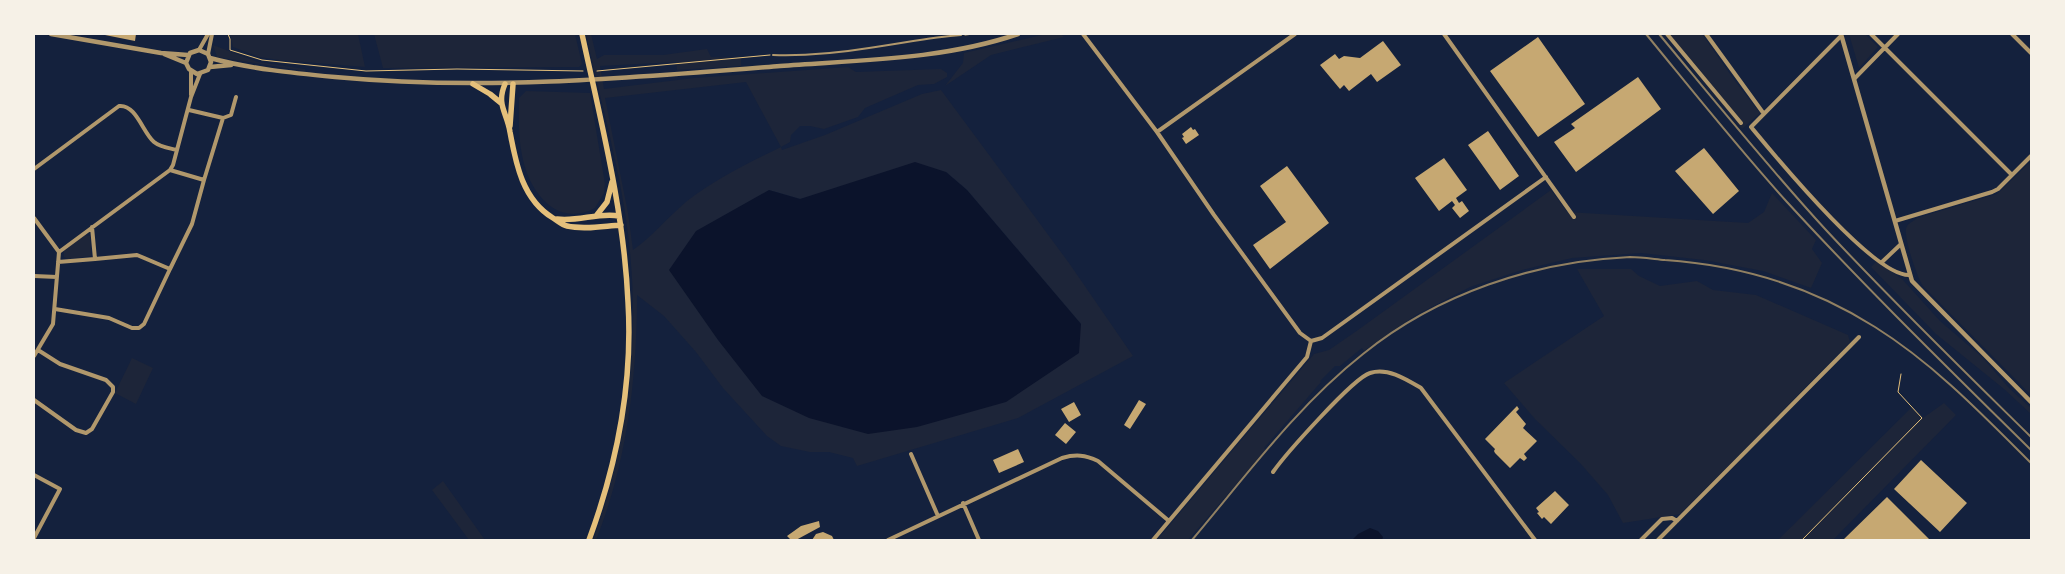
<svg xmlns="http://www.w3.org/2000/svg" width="2065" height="574" viewBox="0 0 2065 574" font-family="'DejaVu Sans',sans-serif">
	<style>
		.green { fill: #1d2539; fill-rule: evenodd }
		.water { fill: #0b132b }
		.building { fill: #c6a872 }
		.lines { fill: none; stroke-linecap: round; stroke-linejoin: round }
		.path { stroke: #e5c07b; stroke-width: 1 }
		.service { stroke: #b1986c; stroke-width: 2 }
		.minor { stroke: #b1986c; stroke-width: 4 }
		.tertiary { stroke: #b1986c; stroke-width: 4.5 }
		.primary { stroke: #e5c07b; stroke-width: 5.5 }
		.rail { stroke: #918062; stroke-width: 2 }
	</style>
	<rect width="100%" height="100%" fill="#14213d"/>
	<path class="green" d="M 230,34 L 358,34 L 365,67 L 279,60 L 259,57 L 233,47 Z
		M 374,34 L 575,34 L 582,64 L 579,67 L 383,68 Z
		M 586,34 L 591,34 L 597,59 L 604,55 L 663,55 L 707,49 L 711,57 L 741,58 L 741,66 L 677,70 L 676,62 L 600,66 L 604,89 L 694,78 L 848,67 L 856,72 L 941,69 L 947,73 L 947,77 L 934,84 L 918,85 L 865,108 L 858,117 L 824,129 L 810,126 L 800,126 L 791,135 L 790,142 L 781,147 L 782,150 L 825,135 L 922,94 L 941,90 L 1069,263 L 1133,356 L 1018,418 L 857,466 L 853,458 L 829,452 L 810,452 L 781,446 L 767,436 L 723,388 L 696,352 L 664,316 L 637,295 C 637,378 627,463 596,540 L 593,540 C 629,442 641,338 628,234 C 620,167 600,100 586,34 ZM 746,82 L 781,147 C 748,163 716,179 687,201 C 668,217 653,236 633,250 L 628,213 L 605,98 ZM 946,172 L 967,190 L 1081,324 L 769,190 L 800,199 Z
		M 1046,34 L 1061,34 L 1064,37 L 991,55 L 945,86 L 963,63 L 964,53 Z
		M 1669,34 L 1702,34 L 1735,81 L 1760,113 L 1742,129 L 1697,74 L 1700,72 Z
		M 1849,34 L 1865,34 L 1878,47 L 1859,68 Z
		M 213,45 L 258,62 L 305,69 L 305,71 L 217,57 Z
		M 526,91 L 590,93 L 605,184 L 604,193 L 595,208 C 556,229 528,190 522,155 C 518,137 519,117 519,98 Z
		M 2029,163 L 2031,166 L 2031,395 L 1923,286 C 1917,278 1904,238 1906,229 C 1907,223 1913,222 1917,218 L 1997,194 Z
		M 1551,190 L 1567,212 L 1748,223 L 1764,212 L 1772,193 L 1816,240 L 1812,249 L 1822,263 L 1811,288 L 1763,271 L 1704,260 L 1641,253 L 1572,258 L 1522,270 L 1470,287 L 1416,315 L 1364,351 L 1362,348 L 1340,366 L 1335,366 L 1320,381 L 1321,382 L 1264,448 L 1266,450 L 1188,540 L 1157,540 L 1314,354 L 1329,350 L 1358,330 Z
		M 85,235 L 90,236 L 91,256 L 68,259 L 64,257 L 64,250 Z
		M 1877,261 L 1903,280 L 1940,321 L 1982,357 L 2010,389 L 2031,408 L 2031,414 L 2004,389 L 1936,334 L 1871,267 Z
		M 1577,269 L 1631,269 L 1639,276 L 1660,286 L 1697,281 L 1713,290 L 1756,295 L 1848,335 L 1850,342 L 1681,514 L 1623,523 L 1608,495 L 1580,463 L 1535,419 L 1504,383 L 1604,316 Z
		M 132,358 L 153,368 L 136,404 L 115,393 Z
		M 1944,403 L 1956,415 L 1833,540 L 1778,540 L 1912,407 L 1923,418 Z
		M 443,481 L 485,540 L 469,540 L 432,490 Z"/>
	<path class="water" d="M 915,162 L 946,172 L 967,190 L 1081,324 L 1079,353 L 1006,402 L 917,427 L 868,434 L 809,418 L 762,396 L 718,340 L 669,270 L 696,231 L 769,190 L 800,199 Z
		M 1370,528 L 1378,531 L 1383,537 L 1382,540 L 1352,540 L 1358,534 Z"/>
	<path class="building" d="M 100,34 L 136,34 L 135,41 Z
		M 1538,37 L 1585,104 L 1538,137 L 1490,71 Z
		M 1383,41 L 1401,65 L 1377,82 L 1371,74 L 1349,91 L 1344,85 L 1340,89 L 1320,65 L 1335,54 L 1339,59 L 1344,56 L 1360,58 Z
		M 1638,77 L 1661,109 L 1576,172 L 1554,142 L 1575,128 L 1571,124 Z
		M 1191,127 L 1193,130 L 1195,129 L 1199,135 L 1186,144 L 1182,138 L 1184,137 L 1182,134 Z
		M 1488,131 L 1519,176 L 1500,190 L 1468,145 Z
		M 1704,148 L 1739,191 L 1713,214 L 1675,171 Z
		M 1444,158 L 1467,190 L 1456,198 L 1459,203 L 1462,201 L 1469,211 L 1460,218 L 1452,208 L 1455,205 L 1452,201 L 1439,211 L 1415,178 Z
		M 1287,166 L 1329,223 L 1270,269 L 1253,245 L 1286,222 L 1260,186 Z
		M 1139,400 L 1146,404 L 1130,429 L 1124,425 Z
		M 1074,402 L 1081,415 L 1069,422 L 1061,409 Z
		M 1517,406 L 1519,409 L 1516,412 L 1526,424 L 1523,428 L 1537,441 L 1524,454 L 1527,458 L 1524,461 L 1520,458 L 1510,468 L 1495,453 L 1494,451 L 1495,449 L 1485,439 Z
		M 1065,423 L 1076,432 L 1066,444 L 1055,435 Z
		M 1018,449 L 1024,462 L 999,473 L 993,460 Z
		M 1921,460 L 1967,503 L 1940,532 L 1894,489 Z
		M 1555,491 L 1569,505 L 1551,524 L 1544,517 L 1542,519 L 1537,513 L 1539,512 L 1536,508 Z
		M 1887,497 L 1930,540 L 1843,540 Z
		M 819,521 L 820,527 L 796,540 L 791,540 L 787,536 L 801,526 Z
		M 823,532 L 832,536 L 834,540 L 812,540 L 816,534 Z"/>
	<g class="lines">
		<path class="path" d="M 228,34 L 230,39 L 230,50 L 262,60 L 366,71 L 457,69 L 583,71
			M 965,35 L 974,34
			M 597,71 L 770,55
			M 1802,540 L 1922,418 L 1898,392 L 1901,374"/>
		<path class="service" d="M 773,55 C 805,56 838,53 869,48 C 900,44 930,37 961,35"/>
		<path class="minor" d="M 1083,34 L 1157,132 L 1214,215 L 1300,333 L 1311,341
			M 1444,34 L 1574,217
			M 1667,34 L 1741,123
			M 1706,34 L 1764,114
			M 1871,34 L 2012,175
			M 2012,34 L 2031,53
			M 1841,36 L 1751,127 C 1775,156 1875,278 1910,275
			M 199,50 L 208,34
			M 208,54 L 212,34
			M 191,72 L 191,95
			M 1855,78 L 1898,34
			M 223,118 L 231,115 L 236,97
			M 1157,132 L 1295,34
			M 34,169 L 119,106 C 136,104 143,133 154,142 C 160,147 169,148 177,150
			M 170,170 L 204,180 L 223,118 L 189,110
			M 34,218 L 59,252
			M 1895,221 L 1992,192 L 1998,189 L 2031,156
			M 58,262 L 95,259
			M 1882,262 L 1901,244
			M 170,269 L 192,224 L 204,180
			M 34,276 L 57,277
			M 55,309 L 109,318 L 132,328 L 139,328 L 144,324 L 170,269 L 137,255 L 95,259 L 92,227
			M 1311,341 L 1322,338 L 1546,177
			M 34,356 L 53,324 L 59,252 L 170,170 L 173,165 L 191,97 L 200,74
			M 34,400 L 76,430 L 86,433 L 92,429 L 113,392 L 113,387 L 106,380 L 60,364 L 38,350
			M 911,454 L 938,516
			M 1273,472 C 1285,455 1353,378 1370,373 C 1387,367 1406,379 1421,388 L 1535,540
			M 34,475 L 60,489 L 34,538
			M 963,503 L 979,540
			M 888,540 L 1062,458 C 1076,454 1085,455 1098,461 L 1169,521
			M 1153,540 L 1307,357 L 1311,341
			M 1641,540 L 1662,519 L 1672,518 L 1677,521
			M 1658,540 L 1859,337"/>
		<path class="tertiary" d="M 51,34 L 161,53 L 188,55
			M 1841,34 L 1912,281 L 2031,402
			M 164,54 L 186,63 L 189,69 L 197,74 L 208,70 L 211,62 L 208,54 L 199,50 L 190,53 L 186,63
			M 210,58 C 251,69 293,73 335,77 C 484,91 632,78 780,66 C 858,60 942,60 1018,34
			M 210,67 L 231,65"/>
		<path class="primary" d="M 582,34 C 601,122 624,211 628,302 C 633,384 617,464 589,540
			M 473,84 L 490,94 L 501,103
			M 505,84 C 496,105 507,112 510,132 C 516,165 523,200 553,218 C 558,221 562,225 567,226 C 584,230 604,226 621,225
			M 510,126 L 513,84
			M 596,216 L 607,202 L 612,182
			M 557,219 C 578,222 599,212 619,216"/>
		<path class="rail" d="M 1646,34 C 1692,90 1738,148 1787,202 C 1865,287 1948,368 2031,450
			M 1659,34 C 1714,100 1768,167 1826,230 C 1892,301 1962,369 2031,437
			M 1192,540 C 1246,476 1297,406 1363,354 C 1437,294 1535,261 1630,257 C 1641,257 1654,259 1665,260 C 1739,265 1812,287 1875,327 C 1934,364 1982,414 2031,463"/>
	</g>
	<rect width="2065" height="574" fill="none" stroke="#f6f1e7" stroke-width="70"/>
</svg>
